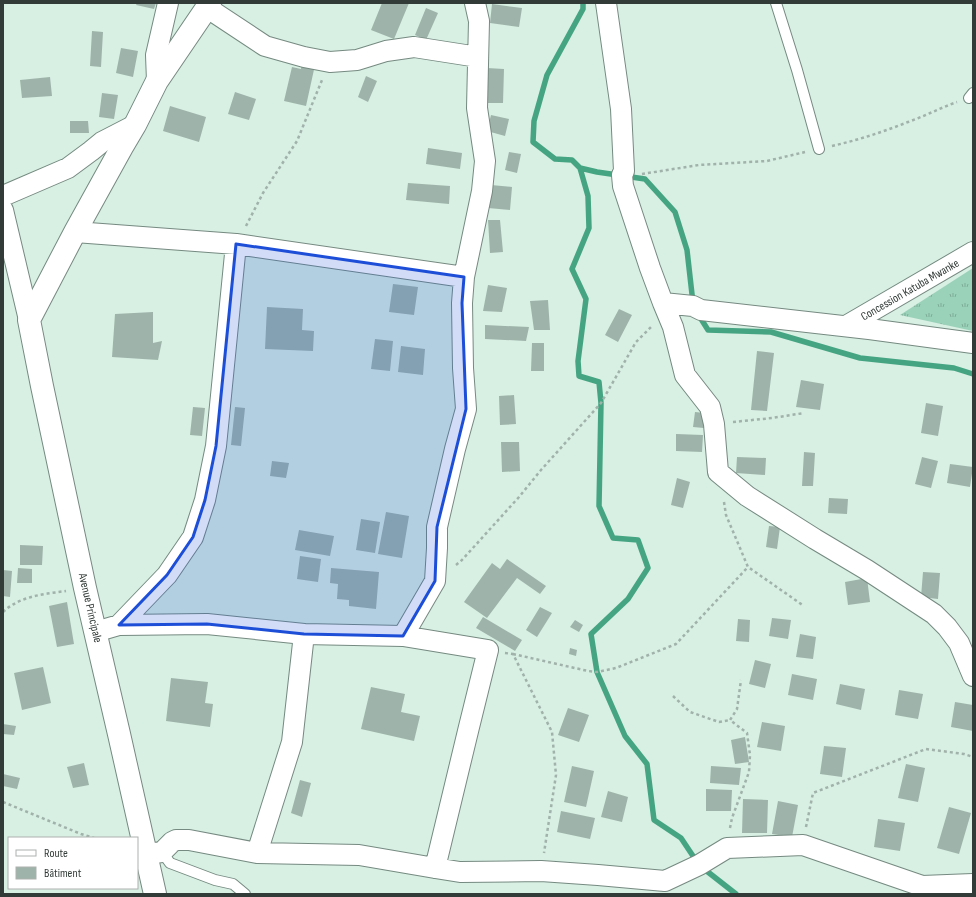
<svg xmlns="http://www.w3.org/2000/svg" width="976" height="897" viewBox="0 0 976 897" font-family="'Sofia Sans Condensed',sans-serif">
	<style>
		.grass { fill: url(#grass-tufts) }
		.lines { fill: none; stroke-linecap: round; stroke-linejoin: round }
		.stream { stroke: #45a582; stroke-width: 5.5 }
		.building { fill: #9eb4aa }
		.lane-casing { stroke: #758a80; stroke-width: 12 }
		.street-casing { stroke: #758a80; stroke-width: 22 }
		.highway-casing { stroke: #758a80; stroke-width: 24 }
		.path { stroke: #a0b2aa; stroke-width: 2.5; stroke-dasharray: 3 3; stroke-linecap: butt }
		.lane { stroke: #fff; stroke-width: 10 }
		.street { stroke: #fff; stroke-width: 20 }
		.highway { stroke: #fff; stroke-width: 22 }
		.marked { fill: #1d4ed8; fill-opacity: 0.2; stroke: #1d4ed8; stroke-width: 3; stroke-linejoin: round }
		.labels { text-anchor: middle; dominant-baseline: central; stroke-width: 4; stroke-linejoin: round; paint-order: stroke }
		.street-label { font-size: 12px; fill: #323b37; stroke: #fff }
	</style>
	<defs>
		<pattern id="grass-tufts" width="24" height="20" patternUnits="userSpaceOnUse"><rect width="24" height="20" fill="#9ad2b9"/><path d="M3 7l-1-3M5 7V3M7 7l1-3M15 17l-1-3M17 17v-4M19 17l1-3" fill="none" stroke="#7eac97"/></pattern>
	</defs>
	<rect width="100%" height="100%" fill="#d8efe4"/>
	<path class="grass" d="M 973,268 L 973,331 L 900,315 Z"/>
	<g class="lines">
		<path class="stream" d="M 583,3 L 583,9 L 547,75 L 534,121 L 533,142 L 555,159 L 572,160 L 580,168 L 588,196 L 589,228 L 572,269 L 586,299 L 578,361 L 579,376 L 599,382 L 601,403 L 599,506 L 613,538 L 638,540 L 648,568 L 628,599 L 591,634 L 597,672 L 625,736 L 647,764 L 654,820 L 681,838 L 699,865 L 736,894
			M 580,168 L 597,172 L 645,179 L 675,212 L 687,250 L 693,303
			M 698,314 L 708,330 L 771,332 L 860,358 L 954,368 L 973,374"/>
	</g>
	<path class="building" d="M 137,3 L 156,3 L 154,9 L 136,5 Z
		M 382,3 L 409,3 L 394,39 L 371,30 Z
		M 492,4 L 522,8 L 519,27 L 490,23 Z
		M 426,8 L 438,13 L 426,40 L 415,35 Z
		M 92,31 L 103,32 L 101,67 L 90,66 Z
		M 121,48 L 138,51 L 133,77 L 116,73 Z
		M 302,62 L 315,65 L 306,106 L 284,101 L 292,67 L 301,69 Z
		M 487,68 L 504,69 L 503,103 L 486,103 Z
		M 366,76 L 377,81 L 368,102 L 358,97 Z
		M 50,77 L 52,96 L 22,98 L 20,80 Z
		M 235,92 L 256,99 L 249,120 L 228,114 Z
		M 102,93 L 118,95 L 114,119 L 99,117 Z
		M 170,106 L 206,117 L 199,142 L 163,131 Z
		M 491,115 L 509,119 L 505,136 L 487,131 Z
		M 70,121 L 88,121 L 89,133 L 70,133 Z
		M 428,148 L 462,153 L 460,169 L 426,164 Z
		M 509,152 L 521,154 L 517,173 L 505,170 Z
		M 408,183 L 450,186 L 449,204 L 406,200 Z
		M 491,185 L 512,187 L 510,210 L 488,208 Z
		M 488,220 L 500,220 L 503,252 L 490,253 Z
		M 393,284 L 418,287 L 414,315 L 389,312 Z
		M 488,285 L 507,288 L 502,312 L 483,311 Z
		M 548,300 L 550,330 L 534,330 L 530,301 Z
		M 267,307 L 303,309 L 302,330 L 314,331 L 313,351 L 265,349 Z
		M 619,309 L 632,315 L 618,342 L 605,335 Z
		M 153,312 L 153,343 L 162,341 L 158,360 L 112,357 L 115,314 Z
		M 485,325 L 529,327 L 526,341 L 485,339 Z
		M 375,339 L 393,341 L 390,371 L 371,369 Z
		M 532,343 L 544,343 L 544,371 L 531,371 Z
		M 401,346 L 425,349 L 423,375 L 398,372 Z
		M 757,351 L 774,353 L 767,411 L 751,410 Z
		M 801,380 L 824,384 L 820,410 L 796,407 Z
		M 514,395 L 516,424 L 500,425 L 499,396 Z
		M 926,403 L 943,406 L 938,436 L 921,433 Z
		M 193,407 L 205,408 L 202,436 L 190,435 Z
		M 235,407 L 245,408 L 241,446 L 231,445 Z
		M 695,412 L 705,413 L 704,428 L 693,427 Z
		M 676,434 L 703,435 L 702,452 L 676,451 Z
		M 501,442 L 519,442 L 520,471 L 502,472 Z
		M 804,452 L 815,453 L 813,486 L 802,486 Z
		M 737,457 L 766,458 L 765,475 L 736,473 Z
		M 922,457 L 938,461 L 931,488 L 915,484 Z
		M 272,461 L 289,463 L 286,478 L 270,476 Z
		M 950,464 L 973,467 L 970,487 L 947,483 Z
		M 677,478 L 690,482 L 683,508 L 671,505 Z
		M 829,498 L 848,499 L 847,514 L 828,513 Z
		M 386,512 L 409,516 L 402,558 L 378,554 Z
		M 361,519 L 380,522 L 375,553 L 356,550 Z
		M 769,526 L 780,527 L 777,549 L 766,547 Z
		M 299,530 L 334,536 L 330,556 L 295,550 Z
		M 20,545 L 43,546 L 42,565 L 20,565 Z
		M 300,556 L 321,559 L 318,582 L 297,579 Z
		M 507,559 L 546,586 L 540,594 L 517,578 L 487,618 L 464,602 L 492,563 L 500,569 Z
		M 18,568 L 32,569 L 32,583 L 17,583 Z
		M 331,568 L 379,572 L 376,609 L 349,606 L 349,600 L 337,599 L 338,584 L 330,583 Z
		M 3,570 L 12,571 L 10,597 L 3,596 Z
		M 923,572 L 940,573 L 938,599 L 921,597 Z
		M 867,578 L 870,602 L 848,605 L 845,582 Z
		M 67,602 L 74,644 L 57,647 L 49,606 Z
		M 540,607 L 552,613 L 537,637 L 526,630 Z
		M 483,617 L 522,640 L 515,651 L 476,628 Z
		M 772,618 L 791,620 L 788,639 L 769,636 Z
		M 738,619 L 750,620 L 749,642 L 736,641 Z
		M 575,620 L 583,625 L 579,632 L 570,627 Z
		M 800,634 L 816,637 L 813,659 L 796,657 Z
		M 570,648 L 577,650 L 576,656 L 569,654 Z
		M 755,660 L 771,664 L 765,688 L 749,684 Z
		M 43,667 L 51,703 L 22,710 L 14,673 Z
		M 792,674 L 817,679 L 813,700 L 788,695 Z
		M 171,678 L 208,682 L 205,703 L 213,704 L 210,727 L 166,721 Z
		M 840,684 L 865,689 L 861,710 L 836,704 Z
		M 371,687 L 405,694 L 401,712 L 420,716 L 414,741 L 361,729 Z
		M 899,690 L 923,694 L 918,719 L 895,715 Z
		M 955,702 L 973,705 L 973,731 L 951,727 Z
		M 568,708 L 589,715 L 579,742 L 558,735 Z
		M 762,722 L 785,726 L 781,751 L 757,747 Z
		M 3,724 L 16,726 L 14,735 L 3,734 Z
		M 745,737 L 749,762 L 735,764 L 731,740 Z
		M 824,746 L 846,748 L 842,777 L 820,774 Z
		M 84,763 L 89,785 L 73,788 L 67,767 Z
		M 906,764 L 925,768 L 918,802 L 898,798 Z
		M 572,766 L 594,771 L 586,807 L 564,802 Z
		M 711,766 L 741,768 L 739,785 L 710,783 Z
		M 3,774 L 20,778 L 17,789 L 3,786 Z
		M 300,780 L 311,783 L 302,817 L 291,813 Z
		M 706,789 L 732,790 L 731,811 L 706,811 Z
		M 608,791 L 628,797 L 622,822 L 601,817 Z
		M 743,799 L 768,800 L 767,833 L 742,833 Z
		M 778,801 L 798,805 L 792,837 L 772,834 Z
		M 949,807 L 971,813 L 959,854 L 937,848 Z
		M 561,811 L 595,818 L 590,839 L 557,832 Z
		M 878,819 L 905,823 L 900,851 L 874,847 Z"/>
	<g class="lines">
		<defs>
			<path id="lane" d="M 776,3 L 797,70 L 819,149
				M 969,98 L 973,93
				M 162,852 L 170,863 L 215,880 L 233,884 L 245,894"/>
			<path id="street" d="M 606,3 L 621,109 L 624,171 L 622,175 L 623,186 L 650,268 L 663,303 L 693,306 L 701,310 L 869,329 L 973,343
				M 206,7 L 265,46 L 304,57 L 330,62 L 357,60 L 386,51 L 414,47 L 478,57
				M 157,81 L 156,55 L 168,3
				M 3,196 L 68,168 L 91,151 L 102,142 L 135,125
				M 3,210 L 29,320
				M 75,232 L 236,244 L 464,277
				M 663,303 L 673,327 L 685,375 L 710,407 L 714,424 L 718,472 L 747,496 L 815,539 L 867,570 L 934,614 L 947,627 L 959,643 L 973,676
				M 846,326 L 973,252
				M 119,625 L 167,575 L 193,537 L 205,500 L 216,446 L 236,244
				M 95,632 L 119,625 L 207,624 L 304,634 L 403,636 L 488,650 L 469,727 L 435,868
				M 403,636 L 435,581 L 437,548 L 437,527 L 455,449 L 466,409 L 463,368 L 462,303 L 464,277 L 482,191 L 485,161 L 477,108 L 479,21 L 475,3
				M 257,853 L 292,742 L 304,634
				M 146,854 L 162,852 L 172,842 L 176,840 L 189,840 L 257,853 L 359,855 L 435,868 L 460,872 L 541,871 L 598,875 L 665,881 L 699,865 L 727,848 L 803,845 L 922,886 L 973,884"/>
			<path id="highway" d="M 155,894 L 119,734 L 85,588 L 42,386 L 29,320 L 75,232 L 122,147 L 135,125 L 157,81 L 210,3"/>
		</defs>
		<use href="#lane" class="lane-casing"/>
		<use href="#street" class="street-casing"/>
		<use href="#highway" class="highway-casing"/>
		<path class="path" d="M 832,146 C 858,140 883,132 908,122 C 925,116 940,108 957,102
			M 642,174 L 699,165 L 767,161 L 805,152
			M 246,226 L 263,193 L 297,141 L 322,80
			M 733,422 L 772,418 L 804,413
			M 724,502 L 726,515 L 748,567 L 804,606
			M 456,565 L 462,560 L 519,497 L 541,470 L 601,403 L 636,342 L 652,326
			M 3,612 C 20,596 44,594 66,591
			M 505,653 L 513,654 L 552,732 L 556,775 L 544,853
			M 513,654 L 588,671 L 597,672 L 616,668 L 676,644 L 748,567
			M 673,696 L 690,712 L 719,722 L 730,720
			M 3,802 L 81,834 L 94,838
			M 806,827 L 813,793 L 926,749 L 964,754 L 973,757
			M 730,828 L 732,818 L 749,772 L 750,755 L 747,733 L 730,720 L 737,709 L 741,680"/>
		<use href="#lane" class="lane"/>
		<use href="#street" class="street"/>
		<use href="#highway" class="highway"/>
	</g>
	<path class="marked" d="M 236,244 L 464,277 L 462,303 L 466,409 L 437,527 L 435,581 L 403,636 L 304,634 L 207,624 L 119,625 L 167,575 L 193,537 L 205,500 L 216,446 Z"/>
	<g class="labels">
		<g class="street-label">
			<text transform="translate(910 290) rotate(-30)">Concession Katuba Mwanke</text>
			<text transform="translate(90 608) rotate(77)">Avenue Principale</text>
		</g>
	</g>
	<rect width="976" height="897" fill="none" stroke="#323b37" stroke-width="8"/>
	<rect x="8" y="837" width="130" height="52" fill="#ffffff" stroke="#adb1af"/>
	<rect x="16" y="850" width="20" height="6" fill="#ffffff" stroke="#adb1af"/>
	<text x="44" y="857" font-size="12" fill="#323b37">Route</text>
	<rect x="16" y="867" width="20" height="12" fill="#9eb4aa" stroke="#adb1af"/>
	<text x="44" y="877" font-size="12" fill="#323b37">Bâtiment</text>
</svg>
